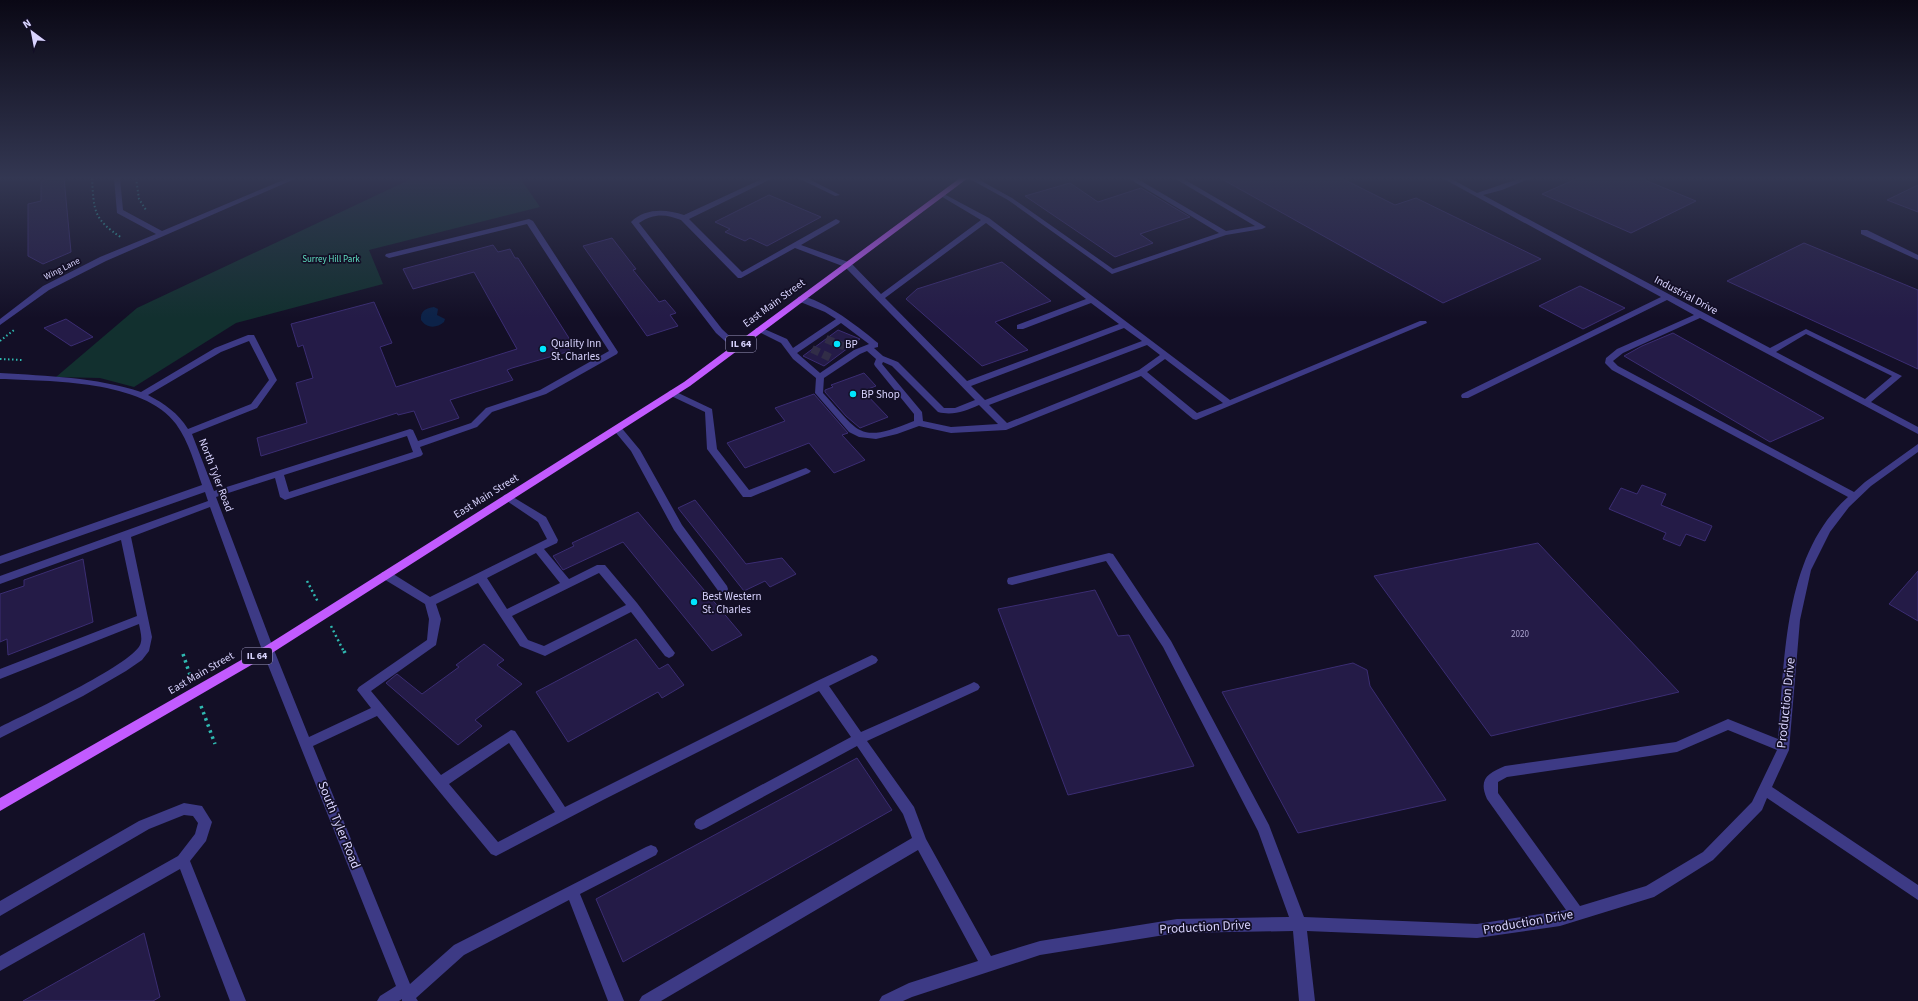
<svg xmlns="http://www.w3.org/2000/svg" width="1918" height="1001" viewBox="0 0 1918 1001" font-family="'Source Sans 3',sans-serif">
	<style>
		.green { fill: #12302f }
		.water { fill: #0c2248 }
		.building { fill: #241b47; stroke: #3b2d73 }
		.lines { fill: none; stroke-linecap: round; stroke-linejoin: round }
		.minor-tunnel { stroke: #312d47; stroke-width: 8; stroke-dasharray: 8 4; stroke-linecap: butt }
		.path-far2 { stroke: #2fb8b0; stroke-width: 2; stroke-dasharray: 1.5 2.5; stroke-linecap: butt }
		.path-far1 { stroke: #2fb8b0; stroke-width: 2.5; stroke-dasharray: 2 3; stroke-linecap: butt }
		.path { stroke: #2fb8b0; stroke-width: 3.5; stroke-dasharray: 2.5 4; stroke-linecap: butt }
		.minor { fill: #3d3a85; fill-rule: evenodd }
		.major { fill: #c25bff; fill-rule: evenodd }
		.poi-dot { fill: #00e5ff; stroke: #130f26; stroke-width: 1.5 }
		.labels { text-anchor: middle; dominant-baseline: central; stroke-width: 3.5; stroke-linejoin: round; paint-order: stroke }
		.far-park-label { font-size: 9px; fill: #5fe0c0; stroke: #130f26 }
		.far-street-label { font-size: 9px; fill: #d9d4ff; stroke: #130f26 }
		.number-label { font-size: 9px; fill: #aca6d1 }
		.shield { fill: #130f26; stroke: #9e99be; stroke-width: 1 }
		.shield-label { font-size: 10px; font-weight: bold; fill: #d9d4ff }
		.street-label { font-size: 11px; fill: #d9d4ff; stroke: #130f26 }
		.poi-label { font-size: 11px; fill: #d9d4ff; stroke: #130f26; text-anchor: start }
		.near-street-label { font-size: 13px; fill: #d9d4ff; stroke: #130f26 }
	</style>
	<rect width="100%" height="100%" fill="#130f26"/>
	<path class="green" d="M 413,178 L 520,178 L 540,207 L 369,250 L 383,284 L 236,323 L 134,387 L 100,378 L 56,377 L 137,308 Z"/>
	<path class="water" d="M 434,307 L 438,309 L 437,315 L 445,319 L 444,322 C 437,328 427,329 421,320 C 420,311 426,308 434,307 Z"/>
	<path class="building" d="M 55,178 L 64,178 L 71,252 L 43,264 L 28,256 L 28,204 L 41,201 L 41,181 Z
		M 1220,178 L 1341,178 L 1395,205 L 1416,198 L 1541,259 L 1443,303 Z
		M 1578,178 L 1640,178 L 1696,201 L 1631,233 L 1542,194 Z
		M 1070,183 L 1098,202 L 1141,188 L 1190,217 L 1140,234 L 1153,243 L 1115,257 L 1025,196 Z
		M 1918,185 L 1918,212 L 1887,200 Z
		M 769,195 L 821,217 L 767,246 L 750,238 L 745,241 L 725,232 L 730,229 L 715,222 Z
		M 612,238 L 636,269 L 633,270 L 659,302 L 665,300 L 676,313 L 670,315 L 678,326 L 647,336 L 583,246 Z
		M 1804,243 L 1918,290 L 1918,369 L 1727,281 Z
		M 493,245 L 498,252 L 510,249 L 515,258 L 518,258 L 574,346 L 568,348 L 570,351 L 512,368 L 507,370 L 513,380 L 450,400 L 459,418 L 422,430 L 414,411 L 398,415 L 397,413 L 261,456 L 257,438 L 307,423 L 296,383 L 313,378 L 303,345 L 298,347 L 291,324 L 374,302 L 392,343 L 380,347 L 396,387 L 517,349 L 474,272 L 413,289 L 403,269 Z
		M 1002,262 L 1051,301 L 995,322 L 1028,350 L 982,366 L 906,299 L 917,289 Z
		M 1580,286 L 1625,308 L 1583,329 L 1539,306 Z
		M 66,319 L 93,337 L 71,346 L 44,328 Z
		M 838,330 L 860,339 L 824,366 L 803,356 Z
		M 1673,333 L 1824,418 L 1770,442 L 1624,356 L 1642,346 Z
		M 864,373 L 876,386 L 863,391 L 888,417 L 860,428 L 846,416 L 825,392 L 825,390 L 833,387 L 831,385 Z
		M 814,394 L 848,433 L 842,435 L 865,460 L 834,473 L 809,443 L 745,468 L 727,443 L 785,421 L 775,408 Z
		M 1642,485 L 1666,494 L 1661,505 L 1712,526 L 1705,541 L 1686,534 L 1680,546 L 1663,539 L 1666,533 L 1609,509 L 1621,488 L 1637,494 Z
		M 695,500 L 746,564 L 782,558 L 796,574 L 770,587 L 765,581 L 744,591 L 678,508 Z
		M 638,512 L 710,597 L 742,635 L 712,651 L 623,542 L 563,570 L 553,556 L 574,546 L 572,543 Z
		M 1538,543 L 1679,692 L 1491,736 L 1374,576 Z
		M 83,559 L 93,622 L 8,655 L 7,639 L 0,642 L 0,594 L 24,586 L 24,580 Z
		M 1918,571 L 1918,621 L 1889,604 Z
		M 1095,590 L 1118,636 L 1129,635 L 1194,766 L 1068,795 L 998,609 Z
		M 636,639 L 659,669 L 668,664 L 684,685 L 662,698 L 658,692 L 568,742 L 536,692 Z
		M 484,644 L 504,660 L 497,665 L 522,684 L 475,720 L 482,726 L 458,745 L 386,683 L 397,674 L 422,694 L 459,667 L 456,665 Z
		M 1353,663 L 1367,670 L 1370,686 L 1446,800 L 1298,833 L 1222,692 Z
		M 857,758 L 892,810 L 623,962 L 596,899 Z
		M 144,933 L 160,997 L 153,1001 L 23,1001 Z"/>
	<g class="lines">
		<path class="minor-tunnel" d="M 826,339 L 848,348
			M 812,349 L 833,359"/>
		<path class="path-far2" d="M 92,178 C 94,211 93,219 122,238
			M 136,178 L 139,199 L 146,210
			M 0,341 L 14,330
			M 0,359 L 22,360"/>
		<path class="path-far1" d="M 307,581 L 318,602
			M 331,626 L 344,652"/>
		<path class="path" d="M 344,651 L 345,653
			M 183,654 L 191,678
			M 201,706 L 215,744"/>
		<path class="minor" d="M 114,178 L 120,178 L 123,210 L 162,231 L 288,178 L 297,178 L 106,261 L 49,290 L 0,325 L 0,319 L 43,286 L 100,257 L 156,234 L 117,213 Z
			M 764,178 L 773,178 L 689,219 L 742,272 L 836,219 L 840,221 L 839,223 L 801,245 L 851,263 L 881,294 L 981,220 L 939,195 L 944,194 L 989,218 L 1230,400 L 1420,321 L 1426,321 L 1427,323 L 1196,420 L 1193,419 L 1141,376 L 1006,430 L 951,433 L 919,426 L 897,434 L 876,439 L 859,437 L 849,432 L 815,393 L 816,378 L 793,359 L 781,343 L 755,330 L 756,328 L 762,328 L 787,339 L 793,348 L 836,319 L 825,312 L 798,301 L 798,297 C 816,293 864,331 878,343 L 878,347 L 874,348 L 883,356 L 898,362 L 944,408 L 955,408 L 975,400 L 845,267 L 795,248 L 741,278 L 738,278 L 681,220 C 666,214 654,213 639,223 L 722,329 L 741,347 L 737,350 L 734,349 L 716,333 L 631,222 C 645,208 666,209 684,215 ZM 986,223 L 1086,299 L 1017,325 L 1017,329 L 1023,329 L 1091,303 L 1119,324 L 967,381 L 885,298 ZM 841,323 L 869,344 L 854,350 L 820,373 L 797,353 ZM 1124,328 L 1142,341 L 985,400 L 971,386 ZM 1147,345 L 1160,355 L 1139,370 L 1007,423 L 989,405 ZM 867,351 L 876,359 L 874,364 L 875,366 L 914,414 L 914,421 C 858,444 860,433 823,393 L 824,378 L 860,354 ZM 1165,359 L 1223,403 L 1197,413 L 1147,372 ZM 883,362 L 892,366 L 938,412 C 953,416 965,411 979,405 L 998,424 L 951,427 L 923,421 L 922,412 L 882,364 Z
			M 798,178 L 807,178 L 840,195 L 835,196 Z
			M 968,178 L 976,178 L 1012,198 L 1113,269 L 1219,233 L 1128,178 L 1136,178 L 1226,231 L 1255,226 L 1174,178 L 1182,178 L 1266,227 L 1262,229 L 1226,235 L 1112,274 L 1008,200 Z
			M 1442,178 L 1450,178 L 1477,193 C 1494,188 1515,178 1531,178 L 1502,190 L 1483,195 L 1770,348 L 1806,329 L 1902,376 L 1871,402 L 1918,427 L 1918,434 L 1700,318 L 1623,353 L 1613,361 L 1618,366 L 1854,492 L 1865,482 L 1918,444 L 1918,452 L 1871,486 L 1849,507 L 1830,532 L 1811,570 L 1800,620 L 1789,750 L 1772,787 L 1918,885 L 1918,900 L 1767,798 L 1762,810 L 1713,860 L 1654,897 L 1560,926 L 1477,938 L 1307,931 L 1315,1001 L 1299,1001 L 1293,931 L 1177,933 L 1040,955 L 912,997 L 903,1001 L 879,1001 L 882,996 L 909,983 L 978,961 L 918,850 L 661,1001 L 639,1001 L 642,996 L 912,838 L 903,814 L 857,746 L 706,828 L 701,830 L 696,828 L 694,824 L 696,820 L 851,737 L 819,691 L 603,800 L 496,856 L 491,854 L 377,716 L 313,746 L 410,984 L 454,945 L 646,847 L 651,845 L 656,847 L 658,851 L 656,855 L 580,894 L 624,1001 L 608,1001 L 569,900 L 464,955 L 416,998 L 418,1001 L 402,1001 L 402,999 L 399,1001 L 377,1001 L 380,996 L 396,986 L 262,650 L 210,507 L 131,537 L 152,637 L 149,651 L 142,660 L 126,671 L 83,696 L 0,738 L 0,727 C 24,715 131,665 140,645 C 143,639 140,630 139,624 L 0,679 L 0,669 L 137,616 L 121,540 L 0,584 L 0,576 L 208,501 L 205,492 L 0,564 L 0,556 L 202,485 C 195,465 189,442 176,424 C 144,380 49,381 0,379 L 0,373 C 48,376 95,377 141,392 L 215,348 L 248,335 L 254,335 L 277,380 L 257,408 L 192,434 L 214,491 L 410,429 L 413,430 L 418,441 L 471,423 L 486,408 L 540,390 L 609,351 L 527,224 L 389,258 L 385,256 L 386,254 L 529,219 L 533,221 L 618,352 L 617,354 L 546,394 L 492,412 L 477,427 L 420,447 L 423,454 L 421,456 L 285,500 L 280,497 L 275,478 L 216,497 L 274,650 L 309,737 L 371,708 L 357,690 L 359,687 L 427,640 L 429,619 L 425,604 L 382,578 L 381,575 L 382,572 L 390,572 L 430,597 L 547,539 L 538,522 L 504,499 L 503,497 L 504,495 L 508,494 L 546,517 L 558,540 L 557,543 L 544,549 L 569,579 L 597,565 L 605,565 L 637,603 L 675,653 L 673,656 L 669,658 L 665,656 L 631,612 L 545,656 L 520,646 L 478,583 L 436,604 L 441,619 L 436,645 L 371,691 L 441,775 L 511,730 L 515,731 L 565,807 L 817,681 L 872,655 L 876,657 L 878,660 L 876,663 L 829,686 L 861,732 L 970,684 L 974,682 L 978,684 L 980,687 L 978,690 L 867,741 L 914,807 L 926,839 L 991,956 L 1040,941 L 1177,919 L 1289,917 L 1258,831 L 1163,647 L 1106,561 L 1012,585 L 1008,584 L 1007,581 L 1008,578 L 1012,577 L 1109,553 L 1113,554 L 1171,641 L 1269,825 L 1304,917 L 1477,924 L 1566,910 L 1487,799 C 1478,779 1488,773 1505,766 L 1676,742 L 1728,719 L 1778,739 C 1785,659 1783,555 1848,497 L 1612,370 L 1605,363 L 1606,358 L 1617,349 L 1694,315 L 1667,300 L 1468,398 L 1462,398 L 1461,396 L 1462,394 L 1661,297 ZM 1806,334 L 1892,376 L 1865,399 L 1776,352 ZM 249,341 L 269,380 L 251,404 L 188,429 C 178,413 165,404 148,395 L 221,352 ZM 407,436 L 413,452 L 289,492 L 284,475 ZM 536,553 L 560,583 L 507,609 L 487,578 ZM 599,573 L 626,605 L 544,646 L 528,640 L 512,616 ZM 1728,730 L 1777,750 L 1752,802 L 1703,852 L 1646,886 L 1580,906 L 1498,793 L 1498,782 L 1507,777 L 1677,752 ZM 509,743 L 555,812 L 498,842 L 449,784 Z
			M 1861,230 L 1867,230 L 1918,255 L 1918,260 L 1861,234 Z
			M 672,390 L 712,409 L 717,449 L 749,490 L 803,469 L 806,468 L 811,471 L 809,473 L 751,497 L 743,497 L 707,449 L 705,412 L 669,395 L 668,393 L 669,391 Z
			M 617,425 L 620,426 L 640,450 L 682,525 L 727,586 L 728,589 L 727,592 L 719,592 L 674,530 L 631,451 L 612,428 Z
			M 184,803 L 202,806 L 212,822 L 206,841 L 190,861 L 246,1001 L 230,1001 L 180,869 L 0,971 L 0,956 L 178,856 L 195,834 L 198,823 L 193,816 L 184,815 L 149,829 L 0,916 L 0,901 L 139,821 Z"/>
		<path class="major" d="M 960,178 L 968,178 L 690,386 L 272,653 L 0,811 L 0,798 L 264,647 L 684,382 Z"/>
	</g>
	<linearGradient id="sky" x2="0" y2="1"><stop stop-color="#0a0815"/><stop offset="0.56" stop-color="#333752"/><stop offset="1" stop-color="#333752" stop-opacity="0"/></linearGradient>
	<rect width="1918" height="318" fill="url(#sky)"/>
	<g class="poi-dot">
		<circle cx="837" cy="344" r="4"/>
		<circle cx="543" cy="349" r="4"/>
		<circle cx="853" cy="394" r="4"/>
		<circle cx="694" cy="602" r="4"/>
	</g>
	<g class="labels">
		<g class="far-park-label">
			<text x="331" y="259">Surrey Hill Park</text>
		</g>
		<g class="far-street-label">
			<text transform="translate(62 269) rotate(-27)">Wing Lane</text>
		</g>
		<g class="number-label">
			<text x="1520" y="634">2020</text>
		</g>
		<g class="shield">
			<rect x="726" y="336" width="30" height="16" rx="3"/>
			<rect x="242" y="648" width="30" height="16" rx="3"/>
		</g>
		<g class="shield-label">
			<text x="741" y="344">IL 64</text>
			<text x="257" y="656">IL 64</text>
		</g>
		<g class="street-label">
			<text transform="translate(1686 295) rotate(28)">Industrial Drive</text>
			<text transform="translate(774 303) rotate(-36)">East Main Street</text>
			<text transform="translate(216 475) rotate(69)">North Tyler Road</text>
			<text transform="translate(486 496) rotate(-32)">East Main Street</text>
			<text transform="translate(201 673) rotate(-30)">East Main Street</text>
		</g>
		<g class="poi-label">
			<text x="551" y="343">Quality Inn<tspan x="551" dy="13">St. Charles</tspan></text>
			<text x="845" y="344">BP</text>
			<text x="861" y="394">BP Shop</text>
			<text x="702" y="596">Best Western<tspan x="702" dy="13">St. Charles</tspan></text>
		</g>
		<g class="near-street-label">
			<text transform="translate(1786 703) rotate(-84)">Production Drive</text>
			<text transform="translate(339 825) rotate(68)">South Tyler Road</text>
			<text transform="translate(1528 922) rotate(-10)">Production Drive</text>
			<text transform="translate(1205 927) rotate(-3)">Production Drive</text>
		</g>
	</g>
	<g transform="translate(32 32) rotate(328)" stroke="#130f26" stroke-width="3" paint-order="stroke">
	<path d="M0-3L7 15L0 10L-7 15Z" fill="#d9d4ff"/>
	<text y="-6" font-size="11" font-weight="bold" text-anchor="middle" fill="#d9d4ff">N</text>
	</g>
</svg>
